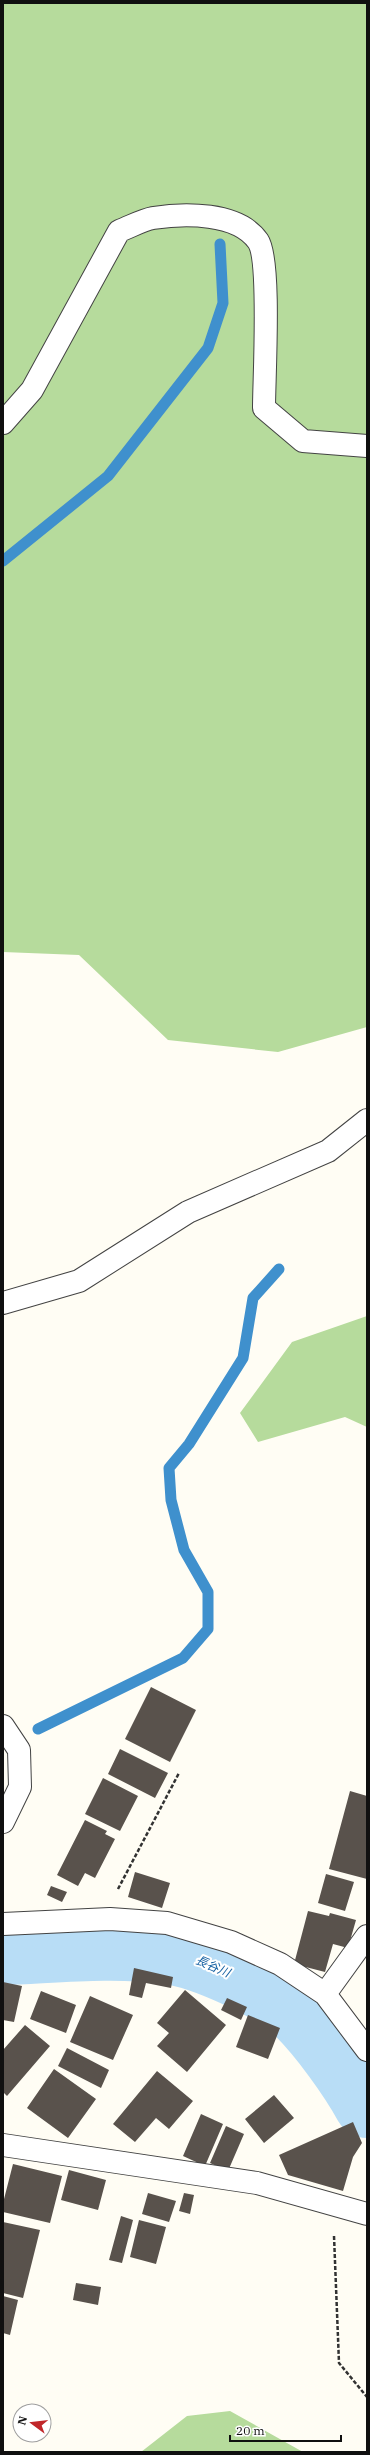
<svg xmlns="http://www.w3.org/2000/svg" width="370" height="2455" viewBox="0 0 370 2455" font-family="'IBM Plex Serif','Noto Sans JP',serif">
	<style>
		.forest { fill: #b6db9c }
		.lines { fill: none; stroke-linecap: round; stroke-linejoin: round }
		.stream { stroke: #3f90cd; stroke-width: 11 }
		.river { stroke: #b8ddf6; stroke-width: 66 }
		.building { fill: #59524c }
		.minor-casing { stroke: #434343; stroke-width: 24 }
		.path { stroke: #323232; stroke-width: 2.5; stroke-dasharray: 4 2; stroke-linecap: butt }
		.minor { stroke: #fff; stroke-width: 22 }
		.labels { text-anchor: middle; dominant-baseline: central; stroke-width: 4; stroke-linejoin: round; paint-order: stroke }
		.water-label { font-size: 12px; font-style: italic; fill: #1862a3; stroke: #fff }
	</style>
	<rect width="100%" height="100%" fill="#fffdf4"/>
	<path class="forest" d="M 3,3 L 367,3 L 367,1027 L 278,1052 L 168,1040 L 79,955 L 3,952 Z
		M 367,1316 L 367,1427 L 345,1417 L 258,1442 L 240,1413 L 292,1342 Z
		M 230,2411 L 303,2452 L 141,2452 L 187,2416 Z"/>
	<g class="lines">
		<path class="stream" d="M 3,561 L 108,476 L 208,348 L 223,303 L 220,244
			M 38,1729 L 183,1658 L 208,1629 L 208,1592 L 184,1550 L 171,1500 L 169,1468 L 189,1444 L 243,1358 L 253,1298 L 279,1269"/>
		<path class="river" d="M 3,1952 C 57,1950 113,1944 167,1951 C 203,1956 272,1987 298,2012 C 322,2036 351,2076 367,2105"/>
	</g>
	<path class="building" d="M 151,1687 L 196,1710 L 170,1762 L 125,1739 Z
		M 120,1749 L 168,1773 L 155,1798 L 108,1774 Z
		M 103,1778 L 138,1796 L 120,1831 L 85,1814 Z
		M 350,1791 L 367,1796 L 367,1879 L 329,1869 Z
		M 85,1820 L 107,1831 L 105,1834 L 115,1839 L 95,1878 L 85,1873 L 78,1886 L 57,1875 Z
		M 135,1872 L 170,1883 L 162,1908 L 128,1897 Z
		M 326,1874 L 354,1882 L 345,1911 L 318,1903 Z
		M 51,1886 L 67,1892 L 62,1902 L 47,1895 Z
		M 308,1911 L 329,1916 L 330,1913 L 356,1920 L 348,1948 L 333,1944 L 325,1972 L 294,1964 Z
		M 134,1968 L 173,1977 L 171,1988 L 146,1983 L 142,1998 L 129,1995 Z
		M 3,1982 L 22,1986 L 14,2022 L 3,2020 Z
		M 185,1990 L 226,2025 L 187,2072 L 157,2046 L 169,2033 L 157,2023 Z
		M 41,1991 L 76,2005 L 66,2033 L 30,2019 Z
		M 90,1996 L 133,2015 L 113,2060 L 70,2042 Z
		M 227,1998 L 247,2007 L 241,2020 L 221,2010 Z
		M 248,2015 L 280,2028 L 268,2059 L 236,2047 Z
		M 25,2025 L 50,2046 L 7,2096 L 3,2092 L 3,2050 Z
		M 67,2048 L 109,2070 L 101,2088 L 58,2066 Z
		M 54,2069 L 96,2099 L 68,2138 L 27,2108 Z
		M 157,2071 L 193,2101 L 169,2129 L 156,2118 L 135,2142 L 113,2124 Z
		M 274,2095 L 294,2118 L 264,2143 L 245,2119 Z
		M 201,2114 L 223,2124 L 205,2166 L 183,2156 Z
		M 353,2122 L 362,2143 L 353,2157 L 343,2191 L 288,2175 L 279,2155 Z
		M 226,2126 L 244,2134 L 228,2171 L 210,2163 Z
		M 13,2164 L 62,2176 L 50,2223 L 3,2212 L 3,2203 Z
		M 69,2170 L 106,2180 L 98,2210 L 61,2200 Z
		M 148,2193 L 176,2201 L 169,2222 L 142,2214 Z
		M 184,2193 L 194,2195 L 190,2214 L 179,2211 Z
		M 121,2216 L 133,2220 L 122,2263 L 109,2260 Z
		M 139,2220 L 166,2227 L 156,2264 L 130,2257 Z
		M 3,2222 L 40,2230 L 23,2298 L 3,2293 Z
		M 76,2283 L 101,2287 L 98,2305 L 73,2300 Z
		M 3,2296 L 18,2300 L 10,2335 L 3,2333 Z"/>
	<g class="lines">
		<defs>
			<path id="minor" d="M 3,423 L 32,390 L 119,231 C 130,227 142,220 153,218 C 184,213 238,212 258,241 C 271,260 264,378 264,408 L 303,441 L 367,446
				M 3,1303 L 79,1281 L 188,1212 L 328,1151 L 367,1120
				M 3,1726 L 19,1750 L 20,1787 L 3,1822
				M 3,1924 L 110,1919 L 167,1923 L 231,1942 L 280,1964 L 325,1994 L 367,2050
				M 325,1994 L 367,1936
				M 3,2145 L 257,2183 L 367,2214"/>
		</defs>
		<use href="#minor" class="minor-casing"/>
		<path class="path" d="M 118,1889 L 179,1773
			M 334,2236 L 339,2363 L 367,2397"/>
		<use href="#minor" class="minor"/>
	</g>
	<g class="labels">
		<g class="water-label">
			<text transform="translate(213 1966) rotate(23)">長谷川</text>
		</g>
	</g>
	<rect width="370" height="2455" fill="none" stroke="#101010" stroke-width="8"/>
	<g transform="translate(32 2423) rotate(285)"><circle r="19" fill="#ffffff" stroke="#9f9f9f"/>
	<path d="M0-3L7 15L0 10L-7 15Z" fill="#c1272a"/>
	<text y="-6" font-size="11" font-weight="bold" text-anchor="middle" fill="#101010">N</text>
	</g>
	<path d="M230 2435v6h111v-6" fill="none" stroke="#101010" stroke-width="2"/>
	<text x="236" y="2435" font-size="12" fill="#101010" stroke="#ffffff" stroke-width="3" paint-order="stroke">20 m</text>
</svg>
